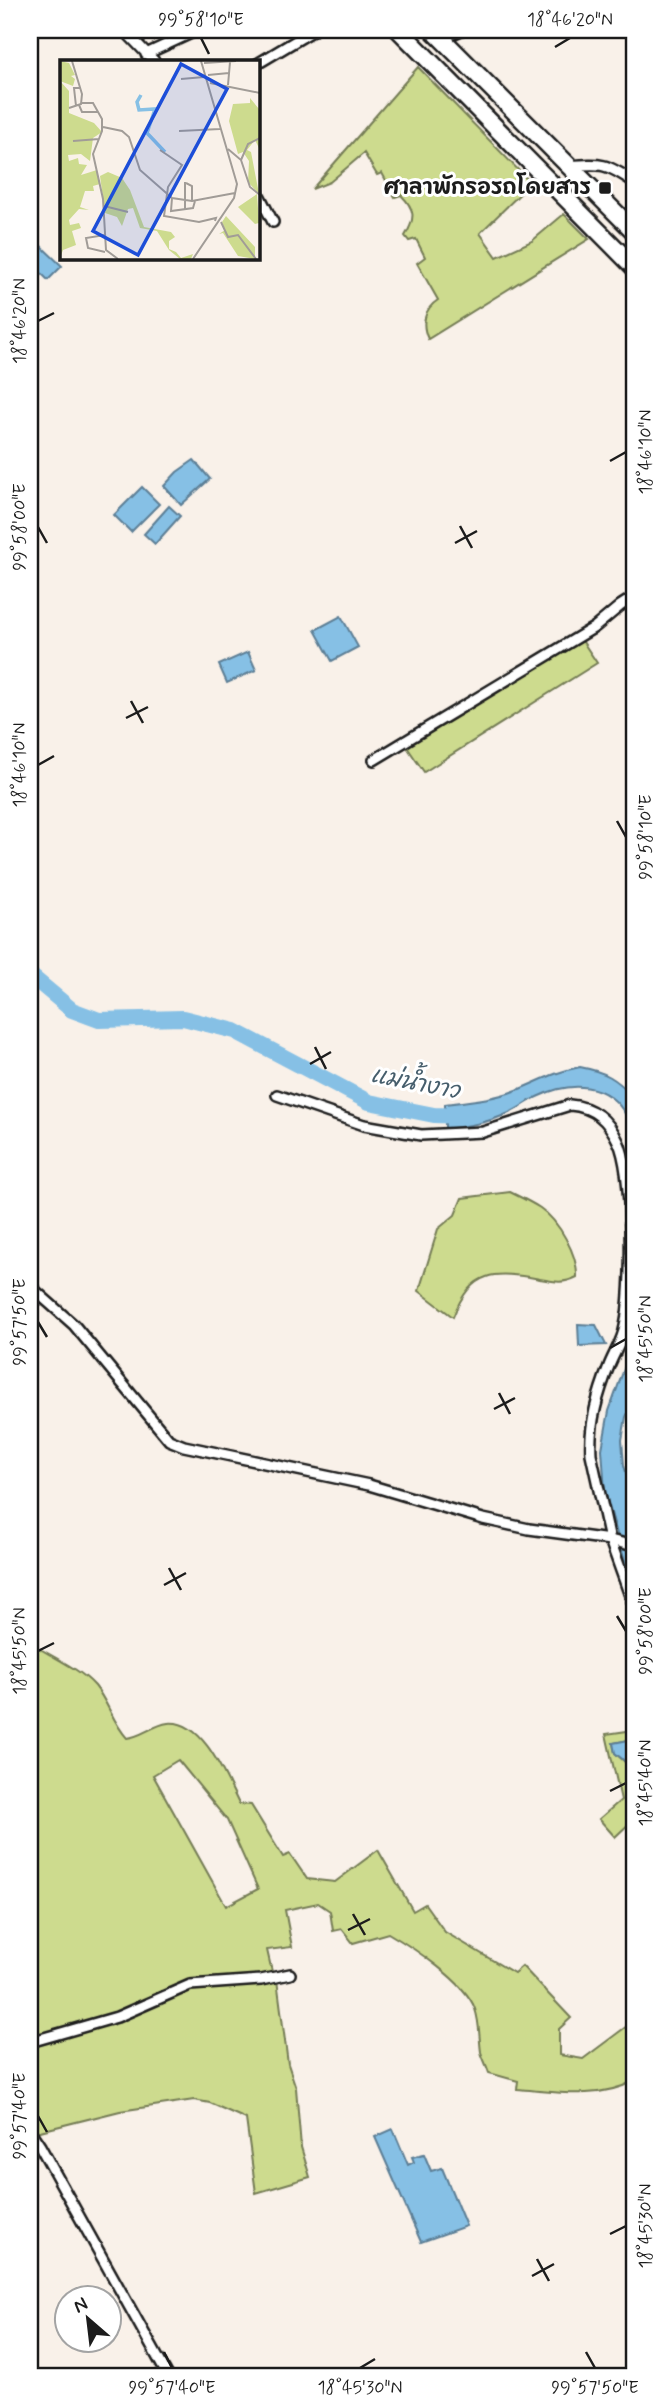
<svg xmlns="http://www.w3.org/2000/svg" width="664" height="2406" viewBox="0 0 664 2406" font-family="Mynerve,'Playpen Sans Thai',sans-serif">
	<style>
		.green { fill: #cddb8e; stroke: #747c55; stroke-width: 2; fill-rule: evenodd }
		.water { fill: #86c0e5; stroke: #5c7e95; stroke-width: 2 }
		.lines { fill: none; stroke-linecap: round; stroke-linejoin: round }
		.river { stroke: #86c0e5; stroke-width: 16 }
		.minor-casing { stroke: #1c1c1c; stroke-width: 14 }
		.trunk-casing { stroke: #1c1c1c; stroke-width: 21 }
		.minor { stroke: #fff; stroke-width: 9 }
		.trunk { stroke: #fff; stroke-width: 16 }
		.ticks { fill: none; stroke: #1c1c1c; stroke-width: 2.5 }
		.poi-dot { fill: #1c1c1c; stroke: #fff; stroke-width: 2.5 }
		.labels { text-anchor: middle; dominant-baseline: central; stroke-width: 6; stroke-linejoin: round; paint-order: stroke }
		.poi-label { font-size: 21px; font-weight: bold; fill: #1c1c1c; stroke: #fff; text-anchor: end }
		.water-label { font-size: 23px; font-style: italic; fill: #465e6c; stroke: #fff }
		.inset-river { fill: none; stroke: #86c0e5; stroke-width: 3.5 }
		.inset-road { fill: none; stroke: #a19c97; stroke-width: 2 }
		.view { fill: #1d4ed8; fill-opacity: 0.15; stroke: #1d4ed8; stroke-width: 3.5 }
		.inset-edge { fill: none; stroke: #1c1c1c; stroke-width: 3.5 }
		.neatline { fill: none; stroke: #1c1c1c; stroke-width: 2.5 }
		.ticks-label { font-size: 18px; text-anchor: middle; fill: #1c1c1c }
	</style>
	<rect width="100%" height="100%" fill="#f9f1e9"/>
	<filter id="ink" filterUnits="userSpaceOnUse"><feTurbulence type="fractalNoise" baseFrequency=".0143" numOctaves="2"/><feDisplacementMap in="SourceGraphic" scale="14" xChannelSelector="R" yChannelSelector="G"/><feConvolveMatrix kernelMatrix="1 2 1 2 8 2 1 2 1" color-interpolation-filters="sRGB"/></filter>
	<g filter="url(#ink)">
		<path class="green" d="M 418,67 L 531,183 L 480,233 L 497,257 L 532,241 L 564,214 L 589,239 L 428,339 C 421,324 424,309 438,300 L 417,263 L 425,257 L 416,239 L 409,241 L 405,236 C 416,218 415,209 401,195 L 395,197 L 382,173 L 377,175 L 364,153 L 330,182 L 312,189 Z
			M 581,639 L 597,663 L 424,772 L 405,744 Z
			M 510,1192 C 520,1197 531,1202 540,1208 C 559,1221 578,1255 577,1277 C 563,1284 555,1282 540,1279 C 494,1271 472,1269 453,1317 L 419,1291 L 438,1229 L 455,1215 L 462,1198 Z
			M 30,1643 C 51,1656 79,1668 95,1686 C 108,1702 113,1723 127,1738 C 141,1737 153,1725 168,1723 C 203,1719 226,1778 239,1804 L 251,1805 L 283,1857 L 290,1854 L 307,1879 L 335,1882 L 378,1850 L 413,1911 L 425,1904 L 445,1932 L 514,1973 L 522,1966 L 571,2018 L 559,2029 L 559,2055 L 583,2059 L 627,2026 L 634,2023 L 634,2081 C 598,2100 557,2092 517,2089 L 518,2081 L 489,2073 C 487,2066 483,2059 481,2052 C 479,2038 480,2023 475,2009 C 466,1982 412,1947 388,1933 L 353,1943 L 342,1929 L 333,1931 L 330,1911 L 318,1903 L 285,1910 L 292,1947 L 267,1950 L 272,1972 L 276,1972 L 288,2064 L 296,2088 L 301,2147 L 310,2177 L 256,2193 L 246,2119 L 210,2103 L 194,2100 L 120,2111 L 36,2132 L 30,2122 ZM 178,1760 L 227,1820 L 258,1889 L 226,1906 L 153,1775 Z
			M 634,1730 L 634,1739 L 613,1743 L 615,1753 L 626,1763 L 634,1762 L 634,1819 L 615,1837 L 599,1819 L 621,1800 L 606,1734 Z"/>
		<path class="water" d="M 40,245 L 62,266 L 48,280 L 30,262 L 30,255 Z
			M 194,460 L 210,479 L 181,505 L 164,486 L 177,472 Z
			M 142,487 L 159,504 L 131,532 L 114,515 Z
			M 169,506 L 180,516 L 155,544 L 144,534 Z
			M 341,616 L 358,647 L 332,661 L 315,630 Z
			M 248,652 L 256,670 L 227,683 L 219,665 Z
			M 580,1067 C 606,1072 616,1078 634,1097 L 634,1144 C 632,1136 631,1125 627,1117 C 608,1081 570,1081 537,1097 C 527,1102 518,1109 509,1113 C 488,1123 467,1126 445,1129 L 445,1104 C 470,1101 494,1099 517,1090 C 540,1081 554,1072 580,1067 Z
			M 578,1324 L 596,1325 L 606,1345 L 579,1346 Z
			M 634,1341 L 634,1399 L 626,1417 L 622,1440 L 624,1465 L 634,1501 L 634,1593 L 605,1492 L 602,1449 L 609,1411 Z
			M 634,1739 L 634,1762 L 627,1763 L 615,1753 L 613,1743 Z
			M 393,2129 L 408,2165 L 414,2162 L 412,2157 L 424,2154 L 431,2171 L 442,2168 L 466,2226 L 421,2242 L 375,2137 Z"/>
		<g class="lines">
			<path class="river" d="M 30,975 L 72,1010 L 99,1020 L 183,1018 L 235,1031 L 369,1102 L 434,1115 L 464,1116"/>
			<defs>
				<path id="minor" d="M 124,30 L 154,61
					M 441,39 L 461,30
					M 146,54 L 198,30
					M 257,64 L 314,30
					M 569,166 C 602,163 606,163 634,182
					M 257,191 L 273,222
					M 374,760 L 595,627 L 620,606 L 634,597
					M 277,1095 L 364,1125 L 421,1135 L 483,1132 L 570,1105 C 594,1107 608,1120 618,1141 C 633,1171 633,1292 625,1326 C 623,1340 614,1353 609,1366 C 598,1393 589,1425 591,1454 L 610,1540 L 634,1607
					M 30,1286 L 74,1325 L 169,1440 L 184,1446 L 369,1485 L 483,1519 L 529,1529 L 610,1540 L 634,1546
					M 30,2042 L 117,2017 L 190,1985 L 261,1980 L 290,1974
					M 30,2131 L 40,2146 L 168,2376"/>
				<path id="trunk" d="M 399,30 L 634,267
					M 433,30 L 634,231"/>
			</defs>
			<use href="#minor" class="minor-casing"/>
			<use href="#trunk" class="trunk-casing"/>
			<use href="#minor" class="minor"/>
			<use href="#trunk" class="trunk"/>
		</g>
	</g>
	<path class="ticks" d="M 201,38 L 209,54M 555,47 L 570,38M 38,321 L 54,313M 610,461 L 626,452M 460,526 L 472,548M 38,527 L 47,543M 455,543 L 477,531M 131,701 L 143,723M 126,718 L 148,707M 38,765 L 54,756M 617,821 L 626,837M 315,1047 L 326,1069M 310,1064 L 331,1052M 38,1322 L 47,1337M 610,1348 L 626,1339M 499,1393 L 510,1414M 494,1409 L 515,1398M 169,1568 L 181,1590M 164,1585 L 186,1573M 617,1616 L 626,1631M 38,1651 L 54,1643M 610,1791 L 626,1783M 353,1914 L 365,1935M 348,1930 L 370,1919M 38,2116 L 47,2132M 610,2234 L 626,2226M 537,2259 L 549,2281M 532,2276 L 554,2264M 164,2352 L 172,2368M 586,2352 L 595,2368M 360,2368 L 375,2359"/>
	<rect class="poi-dot" x="598" y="181" width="14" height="14" rx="3.5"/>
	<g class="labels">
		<g class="poi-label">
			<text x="591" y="188">ศาลาพักรอรถโดยสาร</text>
		</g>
		<g class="water-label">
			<text transform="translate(415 1084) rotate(11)">แม่น้ำงาว</text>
		</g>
	</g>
	<g transform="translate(60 60)">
		<rect width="200" height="200" fill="#f9f1e9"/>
		<path d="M 0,1 L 9,3 L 15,15 L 11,16 L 15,19 L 13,26 L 0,21 L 9,31 L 9,53 L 34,63 L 42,72 L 33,78 L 30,101 L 21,94 L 8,95 L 9,101 L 18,98 L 19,104 L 27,105 L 21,115 L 37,110 L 40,124 L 33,126 L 34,131 L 25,131 L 20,147 L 29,150 L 19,149 L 9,160 L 10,165 L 19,163 L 21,168 L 12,171 L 16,185 L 3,190 L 0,198 ZM 190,38 L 199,49 L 199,88 L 195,80 L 187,90 L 191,92 L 199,134 L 188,122 L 189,101 L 183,92 L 178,94 L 169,61 L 173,44 L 190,43 ZM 48,112 L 62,118 L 70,130 L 84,167 L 111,172 L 115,177 L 109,181 L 109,189 L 116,192 L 121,198 L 133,194 L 131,199 L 120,199 L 109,190 L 97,171 L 80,168 L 73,148 L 68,149 L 62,166 L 57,157 L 45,153 L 40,116 ZM 197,134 L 199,163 L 195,164 L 178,147 ZM 166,156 L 195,187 L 195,199 L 178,196 L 163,173 L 159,174 L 165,170 L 162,162 Z" fill="#cddb8e"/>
		<path class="inset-river" d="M 81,35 L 77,42 L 79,50 L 95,49 L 87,73 L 105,92"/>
		<path class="inset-road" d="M 144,3 L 176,1M 148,15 L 169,13M 121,19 L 144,17M 150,23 L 200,33M 168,25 L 170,2M 21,43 L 33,43 L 42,59 L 42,71 L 33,94 L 43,139 L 46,190 L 58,199M 19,45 L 22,52 L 38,52M 16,46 L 14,28 L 21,28M 9,48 L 21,44 L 22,34 L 12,1M 43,67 L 62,71 L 69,77 L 80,110 L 112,138 L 132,141 L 175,133M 119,71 L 160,69M 13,81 L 39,79M 168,89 L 181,100 L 190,127 L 200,135M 100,90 L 122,105 L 108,127 L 104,156 L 139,162 L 156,158 L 155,161M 181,100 L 188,84 L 200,78M 126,123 L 132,126 L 132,141M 112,138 L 111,151 L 133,148 L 135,141M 44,146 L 68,152M 125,150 L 125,122M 161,162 L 168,177 L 178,175 L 196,199M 45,175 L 26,178 L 28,188 L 45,192M 133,199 L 174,138 L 177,124 L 141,1"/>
		<path class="view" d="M 121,4 L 167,29 L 78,195 L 33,171 Z"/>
		<rect width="200" height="200" class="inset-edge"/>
	</g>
	<rect width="664" height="2406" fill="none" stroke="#fff" stroke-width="77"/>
	<g transform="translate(88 2319) rotate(332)"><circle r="33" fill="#ffffff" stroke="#a4a4a4" stroke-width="2"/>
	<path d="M0-5L12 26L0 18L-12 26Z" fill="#1c1c1c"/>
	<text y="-10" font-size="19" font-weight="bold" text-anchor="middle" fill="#1c1c1c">N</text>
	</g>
	<rect x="38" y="38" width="588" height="2330" class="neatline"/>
	<g class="ticks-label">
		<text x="201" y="25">99°58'10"E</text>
		<text x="570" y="25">18°46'20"N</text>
		<text transform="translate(19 321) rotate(-90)" y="6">18°46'20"N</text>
		<text transform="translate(645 452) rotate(-90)" y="6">18°46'10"N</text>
		<text transform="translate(19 527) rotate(-90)" y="6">99°58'00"E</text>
		<text transform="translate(19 765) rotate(-90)" y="6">18°46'10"N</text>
		<text transform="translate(645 837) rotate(-90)" y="6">99°58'10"E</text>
		<text transform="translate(19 1322) rotate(-90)" y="6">99°57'50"E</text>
		<text transform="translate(645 1339) rotate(-90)" y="6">18°45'50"N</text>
		<text transform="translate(645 1631) rotate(-90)" y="6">99°58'00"E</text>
		<text transform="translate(19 1651) rotate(-90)" y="6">18°45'50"N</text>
		<text transform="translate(645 1783) rotate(-90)" y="6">18°45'40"N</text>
		<text transform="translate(19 2116) rotate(-90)" y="6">99°57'40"E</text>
		<text transform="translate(645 2226) rotate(-90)" y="6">18°45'30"N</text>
		<text x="172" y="2393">99°57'40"E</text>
		<text x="360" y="2393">18°45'30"N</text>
		<text x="595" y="2393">99°57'50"E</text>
	</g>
</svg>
